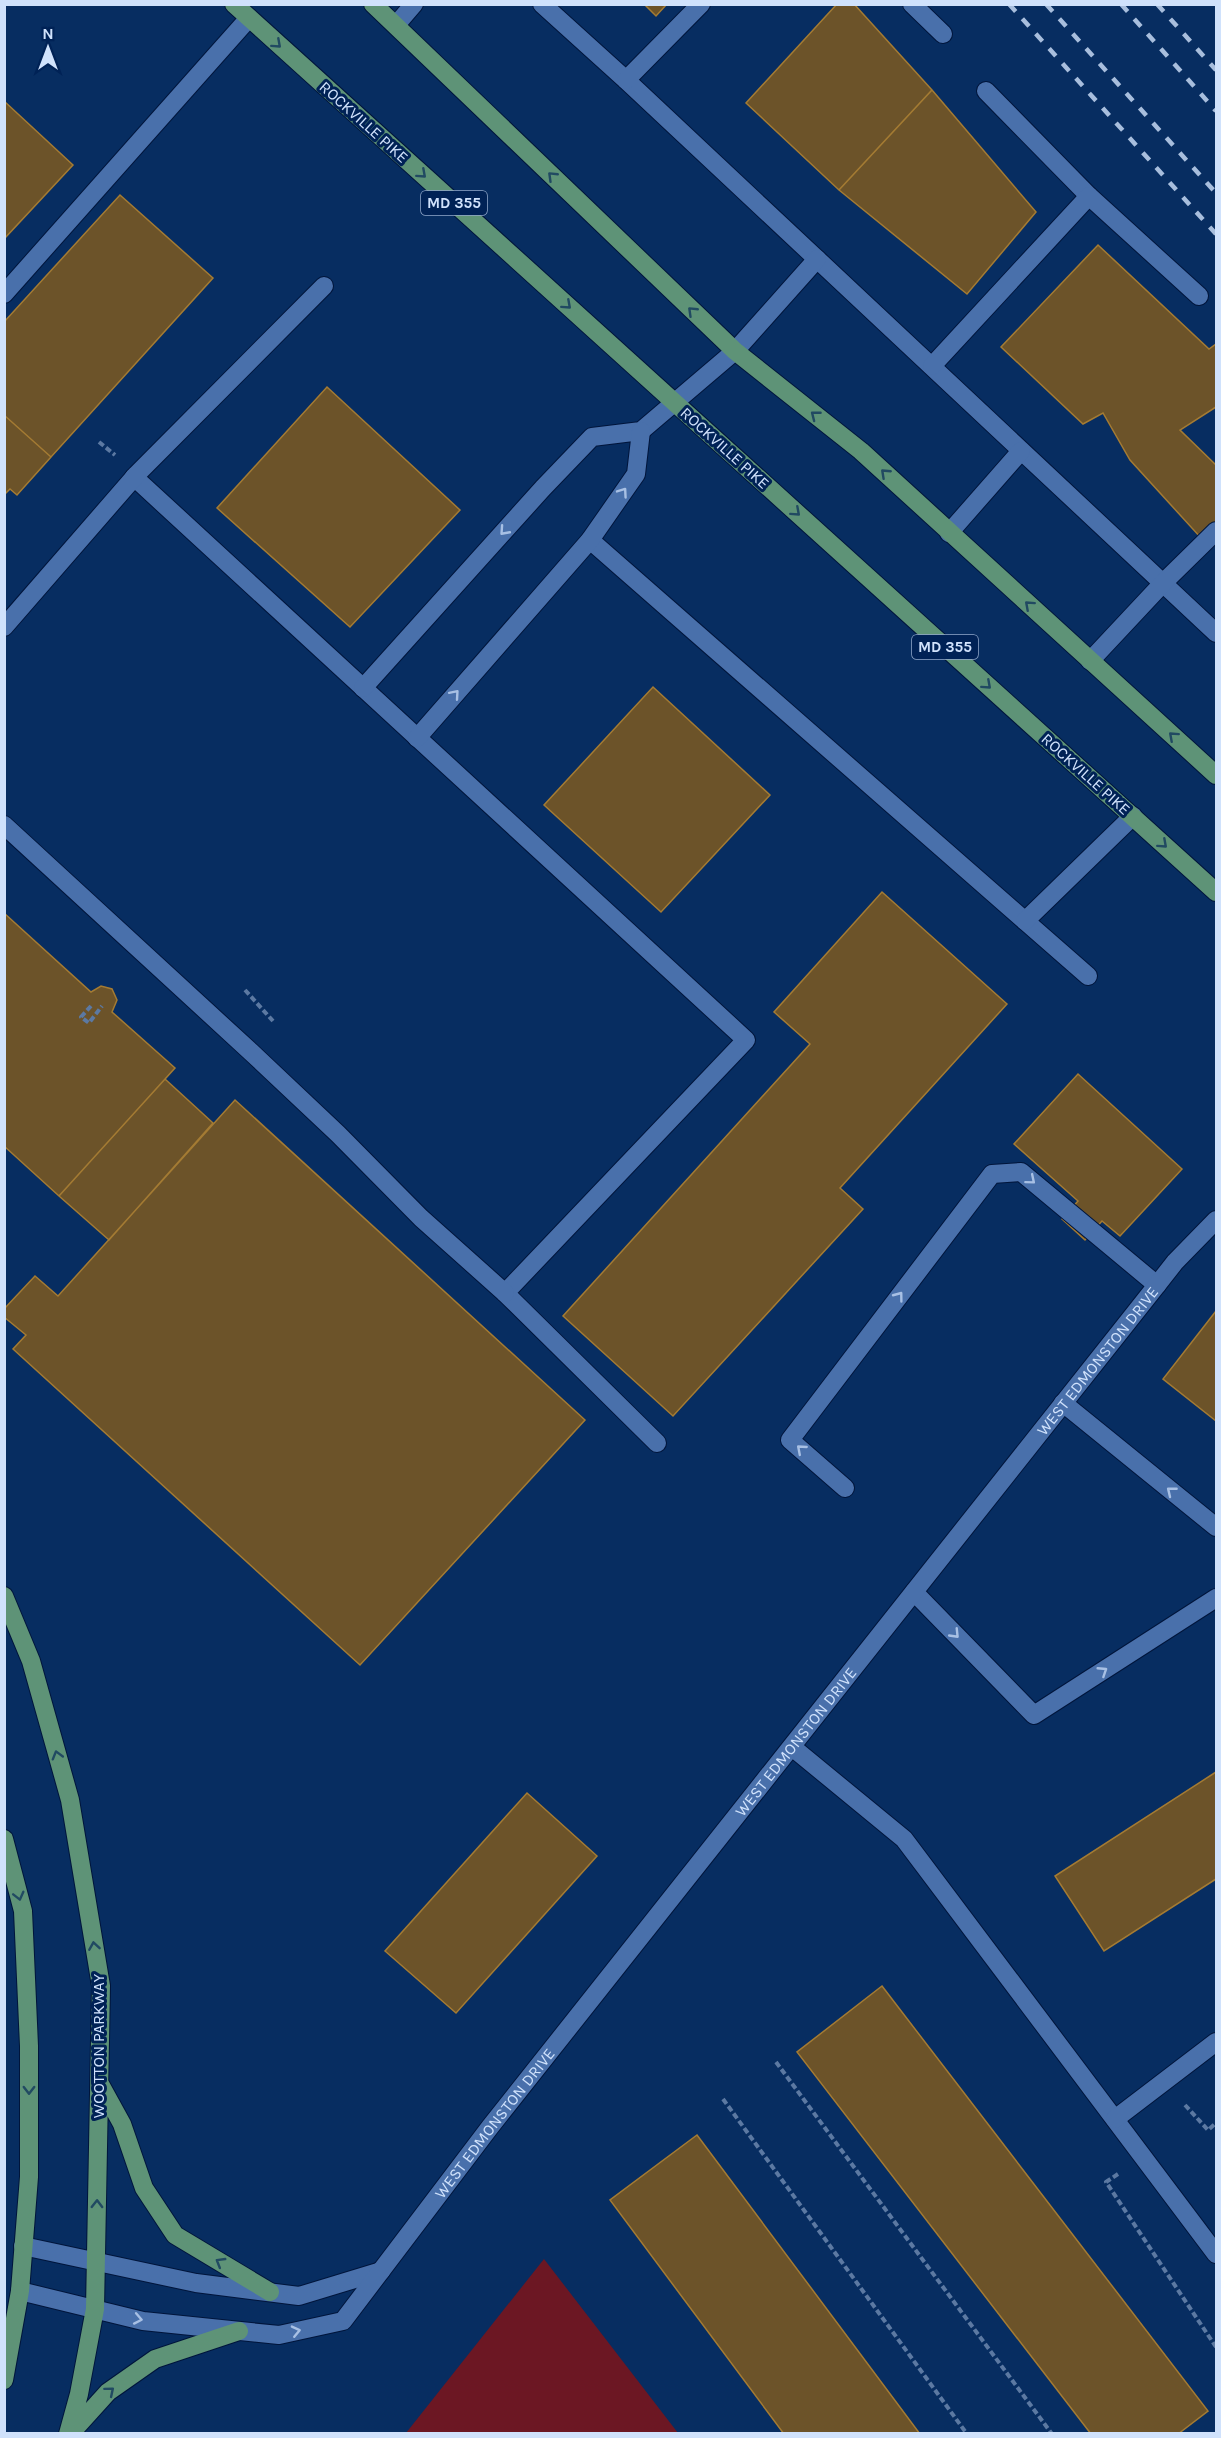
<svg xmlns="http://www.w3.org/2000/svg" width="1221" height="2438" viewBox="0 0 1221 2438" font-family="Karla,sans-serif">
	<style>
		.green { fill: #6c1723 }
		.building { fill: #6c5329; stroke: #a47b33; stroke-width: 1.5 }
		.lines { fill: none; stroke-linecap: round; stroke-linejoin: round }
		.minor-casing { stroke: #00153b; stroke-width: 20 }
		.major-casing { stroke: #00153b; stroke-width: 20 }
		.path { stroke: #5c79a2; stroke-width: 4; stroke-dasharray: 6 3; stroke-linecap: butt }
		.minor { stroke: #4970ab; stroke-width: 18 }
		.major { stroke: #5e9377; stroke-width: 18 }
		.rail { stroke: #a8bedd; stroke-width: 4.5; stroke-dasharray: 10 10; stroke-linecap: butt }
		.oneway { stroke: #214a62 }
		.oneway2 { stroke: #a8c0e4 }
		.labels { text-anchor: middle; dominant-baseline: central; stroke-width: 6; stroke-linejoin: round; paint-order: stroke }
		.shield { fill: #002256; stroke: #92a8ca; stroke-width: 1.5 }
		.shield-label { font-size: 15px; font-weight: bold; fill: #d0e2fc }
		.street-label { font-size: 16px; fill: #d0e2fc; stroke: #002256 }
	</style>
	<rect width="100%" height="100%" fill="#072d61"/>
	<path class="green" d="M 544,2259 L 678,2433 L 406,2433 Z"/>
	<path class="building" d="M 644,4 L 667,4 L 656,16 Z
		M 837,4 L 854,4 L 932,90 L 839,190 L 746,103 Z
		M 932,90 L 1036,212 L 967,294 L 839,190 Z
		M 4,101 L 73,165 L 4,239 Z
		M 120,195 L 213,278 L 51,457 L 4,415 L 4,322 Z
		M 1098,245 L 1209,349 L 1216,344 L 1216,407 L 1180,430 L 1216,465 L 1216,521 L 1201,538 L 1130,460 L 1103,413 L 1083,424 L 1001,347 Z
		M 327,387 L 460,510 L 350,627 L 217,508 Z
		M 4,415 L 51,457 L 17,495 L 10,489 L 4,495 Z
		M 653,687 L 770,795 L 661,912 L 544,805 Z
		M 882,892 L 1007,1004 L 840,1188 L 863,1209 L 673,1416 L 563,1316 L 810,1044 L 774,1012 Z
		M 4,913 L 91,992 L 101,986 L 112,989 L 117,1000 L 112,1012 L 175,1068 L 59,1196 L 4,1146 Z
		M 1078,1074 L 1182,1169 L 1120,1236 L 1102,1221 L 1085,1240 L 1062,1219 L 1078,1201 L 1014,1144 Z
		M 165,1079 L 213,1123 L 109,1240 L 59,1196 Z
		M 235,1100 L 585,1420 L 360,1665 L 13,1349 L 26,1335 L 4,1317 L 4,1309 L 35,1276 L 58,1296 Z
		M 1216,1311 L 1216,1421 L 1163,1379 Z
		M 1216,1772 L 1216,1879 L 1104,1951 L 1055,1876 Z
		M 527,1793 L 597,1856 L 456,2013 L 385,1951 Z
		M 882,1986 L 1208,2411 L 1178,2434 L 1091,2434 L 797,2052 Z
		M 697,2135 L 920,2434 L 784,2434 L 610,2200 Z"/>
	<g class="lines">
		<defs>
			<g id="minor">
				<path d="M 542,4 L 626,80 L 1216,633"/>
				<path d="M 912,4 L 943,34"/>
				<path d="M 396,25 L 414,4"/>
				<path d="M 626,80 L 701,4"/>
				<path d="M 986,91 L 1089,196"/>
				<path d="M 4,294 L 249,18"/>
				<path d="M 932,366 L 1089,196 L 1199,296"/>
				<path d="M 134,477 L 746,1040 L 505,1293 L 657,1443"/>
				<path d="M 949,533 L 1021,451"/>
				<path d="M 590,540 L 1088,976"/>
				<path d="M 4,627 L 137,474 L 324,286"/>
				<path d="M 1090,661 L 1163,583 L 1216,531"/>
				<path d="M 363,688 L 543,488 L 592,437 L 641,431 L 735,351 L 817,259"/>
				<path d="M 417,738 L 590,540 L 636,474 L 641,431"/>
				<path d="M 4,825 L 251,1052 L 338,1134 L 421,1218 L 505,1293"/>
				<path d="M 1025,921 L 1133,816"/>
				<path d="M 1063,1403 L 1216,1527"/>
				<path d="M 845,1488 L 790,1440 L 992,1174 L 1021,1172 L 1157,1285"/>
				<path d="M 914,1592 L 1034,1715 L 1216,1598"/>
				<path d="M 792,1747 L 904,1839 L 1216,2254"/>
				<path d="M 1115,2119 L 1216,2042"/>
				<path d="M 23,2246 L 196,2283 L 299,2296 L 381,2271"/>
				<path id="s1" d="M 20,2291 L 143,2321 L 279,2335 L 343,2321 L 490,2127 L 1157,1285 L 1175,1262 L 1216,1220"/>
			</g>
			<path id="major" d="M 234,4 L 1216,892
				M 373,4 L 735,351 L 861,451 L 1216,775
				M 4,1596 L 31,1661 L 70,1800 L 101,1986 L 95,2309 L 79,2394 L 68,2434
				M 4,1839 L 23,1911 L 29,2046 L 29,2177 L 20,2291 L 4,2380
				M 100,2084 L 122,2124 L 144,2188 L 175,2235 L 270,2292
				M 70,2434 L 108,2392 L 155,2359 L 239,2331"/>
		</defs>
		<use href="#minor" class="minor-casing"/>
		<use href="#major" class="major-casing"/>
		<path class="path" d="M 99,442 L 115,455
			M 245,990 L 273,1021
			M 91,1006 L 81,1017 L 89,1023 L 102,1006
			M 776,2062 L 1052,2434
			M 723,2099 L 967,2434
			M 1185,2105 L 1208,2130 L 1216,2123
			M 1118,2174 L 1106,2182 L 1216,2347"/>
		<use href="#minor" class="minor"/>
		<use href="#major" class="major"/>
		<path class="rail" d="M 1009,4 L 1216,234
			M 1046,4 L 1216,193
			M 1121,4 L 1216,111
			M 1157,4 L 1216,70"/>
	</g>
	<defs><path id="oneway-chevron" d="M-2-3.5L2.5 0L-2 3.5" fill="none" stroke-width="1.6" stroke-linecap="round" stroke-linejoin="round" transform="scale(1.5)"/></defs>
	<g class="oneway">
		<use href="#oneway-chevron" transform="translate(277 44) rotate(42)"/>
		<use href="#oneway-chevron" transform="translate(422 174) rotate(42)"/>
		<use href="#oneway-chevron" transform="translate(552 176) rotate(-136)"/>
		<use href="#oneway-chevron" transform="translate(567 305) rotate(42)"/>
		<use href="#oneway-chevron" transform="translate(692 311) rotate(-136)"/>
		<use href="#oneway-chevron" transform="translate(815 415) rotate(-142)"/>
		<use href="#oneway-chevron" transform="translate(885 473) rotate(-137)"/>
		<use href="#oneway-chevron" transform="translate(796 512) rotate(42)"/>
		<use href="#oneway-chevron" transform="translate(1029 605) rotate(-138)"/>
		<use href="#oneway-chevron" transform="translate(987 685) rotate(42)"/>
		<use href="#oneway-chevron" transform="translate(1173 736) rotate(-138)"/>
		<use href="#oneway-chevron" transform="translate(1163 844) rotate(42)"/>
		<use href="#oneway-chevron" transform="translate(57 1755) rotate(-106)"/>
		<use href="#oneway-chevron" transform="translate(19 1896) rotate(76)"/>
		<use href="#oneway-chevron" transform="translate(94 1946) rotate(-99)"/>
		<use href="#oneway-chevron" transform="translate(29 2090) rotate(90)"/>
		<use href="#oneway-chevron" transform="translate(97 2204) rotate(-89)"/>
		<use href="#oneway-chevron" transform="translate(220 2262) rotate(-149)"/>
		<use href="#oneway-chevron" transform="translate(110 2391) rotate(-40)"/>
	</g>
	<g class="oneway2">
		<use href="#oneway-chevron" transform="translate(623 492) rotate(-55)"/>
		<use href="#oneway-chevron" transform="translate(504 531) rotate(132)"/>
		<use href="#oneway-chevron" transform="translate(455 694) rotate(-49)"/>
		<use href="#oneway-chevron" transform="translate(1031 1180) rotate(40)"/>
		<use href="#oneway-chevron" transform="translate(899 1296) rotate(-53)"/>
		<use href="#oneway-chevron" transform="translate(801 1449) rotate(-139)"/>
		<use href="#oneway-chevron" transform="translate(1171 1491) rotate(-141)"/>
		<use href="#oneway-chevron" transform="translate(955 1634) rotate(46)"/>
		<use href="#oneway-chevron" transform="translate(1103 1671) rotate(-33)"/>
		<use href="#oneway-chevron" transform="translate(138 2319) rotate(11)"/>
		<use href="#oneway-chevron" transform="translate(296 2331) rotate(-13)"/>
	</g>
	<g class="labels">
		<g class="shield">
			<rect x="421" y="191" width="66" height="24" rx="4.5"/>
			<rect x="912" y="635" width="66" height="24" rx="4.5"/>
		</g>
		<g class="shield-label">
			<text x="454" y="203">MD 355</text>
			<text x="945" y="647">MD 355</text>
		</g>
		<g class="street-label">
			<text transform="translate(364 122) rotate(42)">ROCKVILLE PIKE</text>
			<text transform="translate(725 448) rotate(42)">ROCKVILLE PIKE</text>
			<text transform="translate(1086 774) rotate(42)">ROCKVILLE PIKE</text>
			<text stroke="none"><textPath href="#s1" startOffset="1550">WEST EDMONSTON DRIVE</textPath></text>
			<text stroke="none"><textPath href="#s1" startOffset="1064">WEST EDMONSTON DRIVE</textPath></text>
			<text transform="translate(98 2046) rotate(-90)">WOOTTON PARKWAY</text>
			<text stroke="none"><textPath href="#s1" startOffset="578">WEST EDMONSTON DRIVE</textPath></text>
		</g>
	</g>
	<rect width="1221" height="2438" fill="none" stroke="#d0e2fc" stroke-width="12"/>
	<g transform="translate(48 48)" stroke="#002256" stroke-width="4.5" paint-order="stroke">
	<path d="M0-4.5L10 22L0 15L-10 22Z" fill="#d0e2fc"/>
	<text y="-9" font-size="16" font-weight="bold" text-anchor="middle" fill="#d0e2fc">N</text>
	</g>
</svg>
